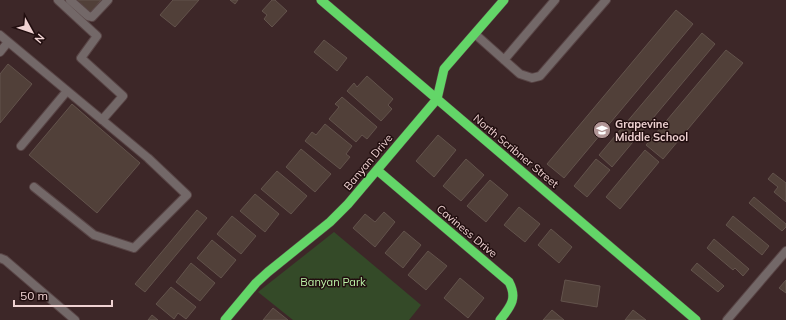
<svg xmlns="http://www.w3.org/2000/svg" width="786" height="320" viewBox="0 0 786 320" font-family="Mulish,sans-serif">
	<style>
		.green { fill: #344a28 }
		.building { fill: #514039; stroke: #63534c }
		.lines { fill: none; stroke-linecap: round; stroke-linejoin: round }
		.lane-casing { stroke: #584445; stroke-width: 10 }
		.fast-casing { stroke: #584445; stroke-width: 10 }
		.lane { stroke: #736868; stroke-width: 8 }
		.fast { stroke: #63d668; stroke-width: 9 }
		.labels { text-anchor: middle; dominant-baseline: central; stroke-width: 3; stroke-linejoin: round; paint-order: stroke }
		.poi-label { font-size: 11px; font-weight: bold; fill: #efd2d2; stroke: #210e0f; text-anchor: start }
		.street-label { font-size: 11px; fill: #efd2d2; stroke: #210e0f }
		.park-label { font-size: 11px; fill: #bcf4a8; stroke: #210e0f }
	</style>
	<rect width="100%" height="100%" fill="#3d2728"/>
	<path class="green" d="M 334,232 L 421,305 L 409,320 L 293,320 L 258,292 Z"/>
	<path class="building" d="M 73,0 L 101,0 L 89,14 Z
		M 173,0 L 199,0 L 175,27 L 160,15 Z
		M 230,0 L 238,0 L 235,4 Z
		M 272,0 L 275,0 L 287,11 L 272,27 L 264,19 L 267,15 L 262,11 Z
		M 676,10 L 693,24 L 564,178 L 547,164 Z
		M 702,33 L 715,44 L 612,167 L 599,155 Z
		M 324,40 L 347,58 L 337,71 L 314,52 Z
		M 726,50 L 743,63 L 663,159 L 646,145 Z
		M 8,64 L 32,84 L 0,123 L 0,74 Z
		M 367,76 L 393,99 L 388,105 L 392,109 L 381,121 L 347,91 L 354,83 L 357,87 Z
		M 342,97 L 377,127 L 367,139 L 362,135 L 356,142 L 329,119 L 339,107 L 335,104 Z
		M 72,104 L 140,163 L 97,213 L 29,155 Z
		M 325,124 L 352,146 L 346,154 L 350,157 L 340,169 L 305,141 L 312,132 L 316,135 Z
		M 438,135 L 456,150 L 434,177 L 416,161 Z
		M 301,149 L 331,174 L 315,192 L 286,167 Z
		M 645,150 L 659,162 L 620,209 L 606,197 Z
		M 466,159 L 484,175 L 461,201 L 443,186 Z
		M 596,159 L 610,170 L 587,197 L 574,186 Z
		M 277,171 L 307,196 L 291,214 L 261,189 Z
		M 773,173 L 786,183 L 786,202 L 774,192 L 778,187 L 768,179 Z
		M 490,180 L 508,195 L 486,222 L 467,206 Z
		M 255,194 L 279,214 L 265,232 L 240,211 Z
		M 754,197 L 786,224 L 786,227 L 782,231 L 749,203 Z
		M 519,207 L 540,224 L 525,242 L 504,225 Z
		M 197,210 L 207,218 L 145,292 L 135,284 Z
		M 384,212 L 395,222 L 375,247 L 353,228 L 365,214 L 375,222 Z
		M 232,216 L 256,236 L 241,254 L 217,234 Z
		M 733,216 L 769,246 L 762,255 L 726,225 Z
		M 551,229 L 572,247 L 559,263 L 538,245 Z
		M 404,231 L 421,245 L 403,268 L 385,253 Z
		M 714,239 L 749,269 L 743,276 L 735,268 L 733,270 L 707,248 Z
		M 212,240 L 236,260 L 221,278 L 197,258 Z
		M 428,251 L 447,266 L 426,290 L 408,275 Z
		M 191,263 L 215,283 L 200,301 L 176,282 Z
		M 697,263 L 724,286 L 718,292 L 691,270 Z
		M 460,278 L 484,298 L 468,318 L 444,298 Z
		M 565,280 L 600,286 L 597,307 L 561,301 Z
		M 786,280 L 786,293 L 779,288 Z
		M 171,287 L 196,307 L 186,319 L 178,313 L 174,319 L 156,304 Z
		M 273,308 L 288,320 L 263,320 Z
		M 552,310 L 564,320 L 543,320 Z
		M 633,310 L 646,320 L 625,320 Z
		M 152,315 L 158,320 L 148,320 Z"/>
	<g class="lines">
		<defs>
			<path id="lane" d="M 58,0 L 97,36 L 81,58 L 123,96 L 102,120
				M 70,0 L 88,16 L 92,17 L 108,0
				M 475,34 L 520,74 L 532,78 L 540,76 L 606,0
				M 0,35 L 148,158 L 187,195 L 134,248 L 94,235 L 34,187
				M 0,52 L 8,42
				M 504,60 L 555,0
				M 21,146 L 67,91
				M 0,258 L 5,260 L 75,320
				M 727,320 L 786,251"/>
			<path id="fast" d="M 321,0 L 696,320
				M 377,170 L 509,282 C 518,299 510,307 500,320
				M 225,320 L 256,283 L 268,272 L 330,222 L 348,204 L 437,99 L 444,69 L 504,0"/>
		</defs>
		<use href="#lane" class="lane-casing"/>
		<use href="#fast" class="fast-casing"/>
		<use href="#lane" class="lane"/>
		<use href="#fast" class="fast"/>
	</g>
	<defs>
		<symbol id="school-disc" viewBox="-11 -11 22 22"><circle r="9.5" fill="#b19696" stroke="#210e0f"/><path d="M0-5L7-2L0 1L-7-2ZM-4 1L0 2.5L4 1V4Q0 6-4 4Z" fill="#fff"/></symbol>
	</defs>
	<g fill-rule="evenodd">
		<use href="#school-disc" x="592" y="120" width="20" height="20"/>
	</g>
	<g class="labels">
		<g class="poi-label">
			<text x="615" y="124">Grapevine<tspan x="615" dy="13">Middle School</tspan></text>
		</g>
		<g class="street-label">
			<text transform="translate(516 151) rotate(40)">North Scribner Street</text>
			<text transform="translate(368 162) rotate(-50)">Banyan Drive</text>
			<text transform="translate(467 231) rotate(40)">Caviness Drive</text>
		</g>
		<g class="park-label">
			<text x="333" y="282">Banyan Park</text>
		</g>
	</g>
	<g transform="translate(32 32) rotate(130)" stroke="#210e0f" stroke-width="3" paint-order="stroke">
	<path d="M0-3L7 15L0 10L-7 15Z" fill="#efd2d2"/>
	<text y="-6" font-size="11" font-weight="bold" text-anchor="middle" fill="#efd2d2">N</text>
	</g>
	<path d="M14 300v6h98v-6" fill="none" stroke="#efd2d2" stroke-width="2"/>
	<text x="20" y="300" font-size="12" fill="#efd2d2" stroke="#210e0f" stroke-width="3" paint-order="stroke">50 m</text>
</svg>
